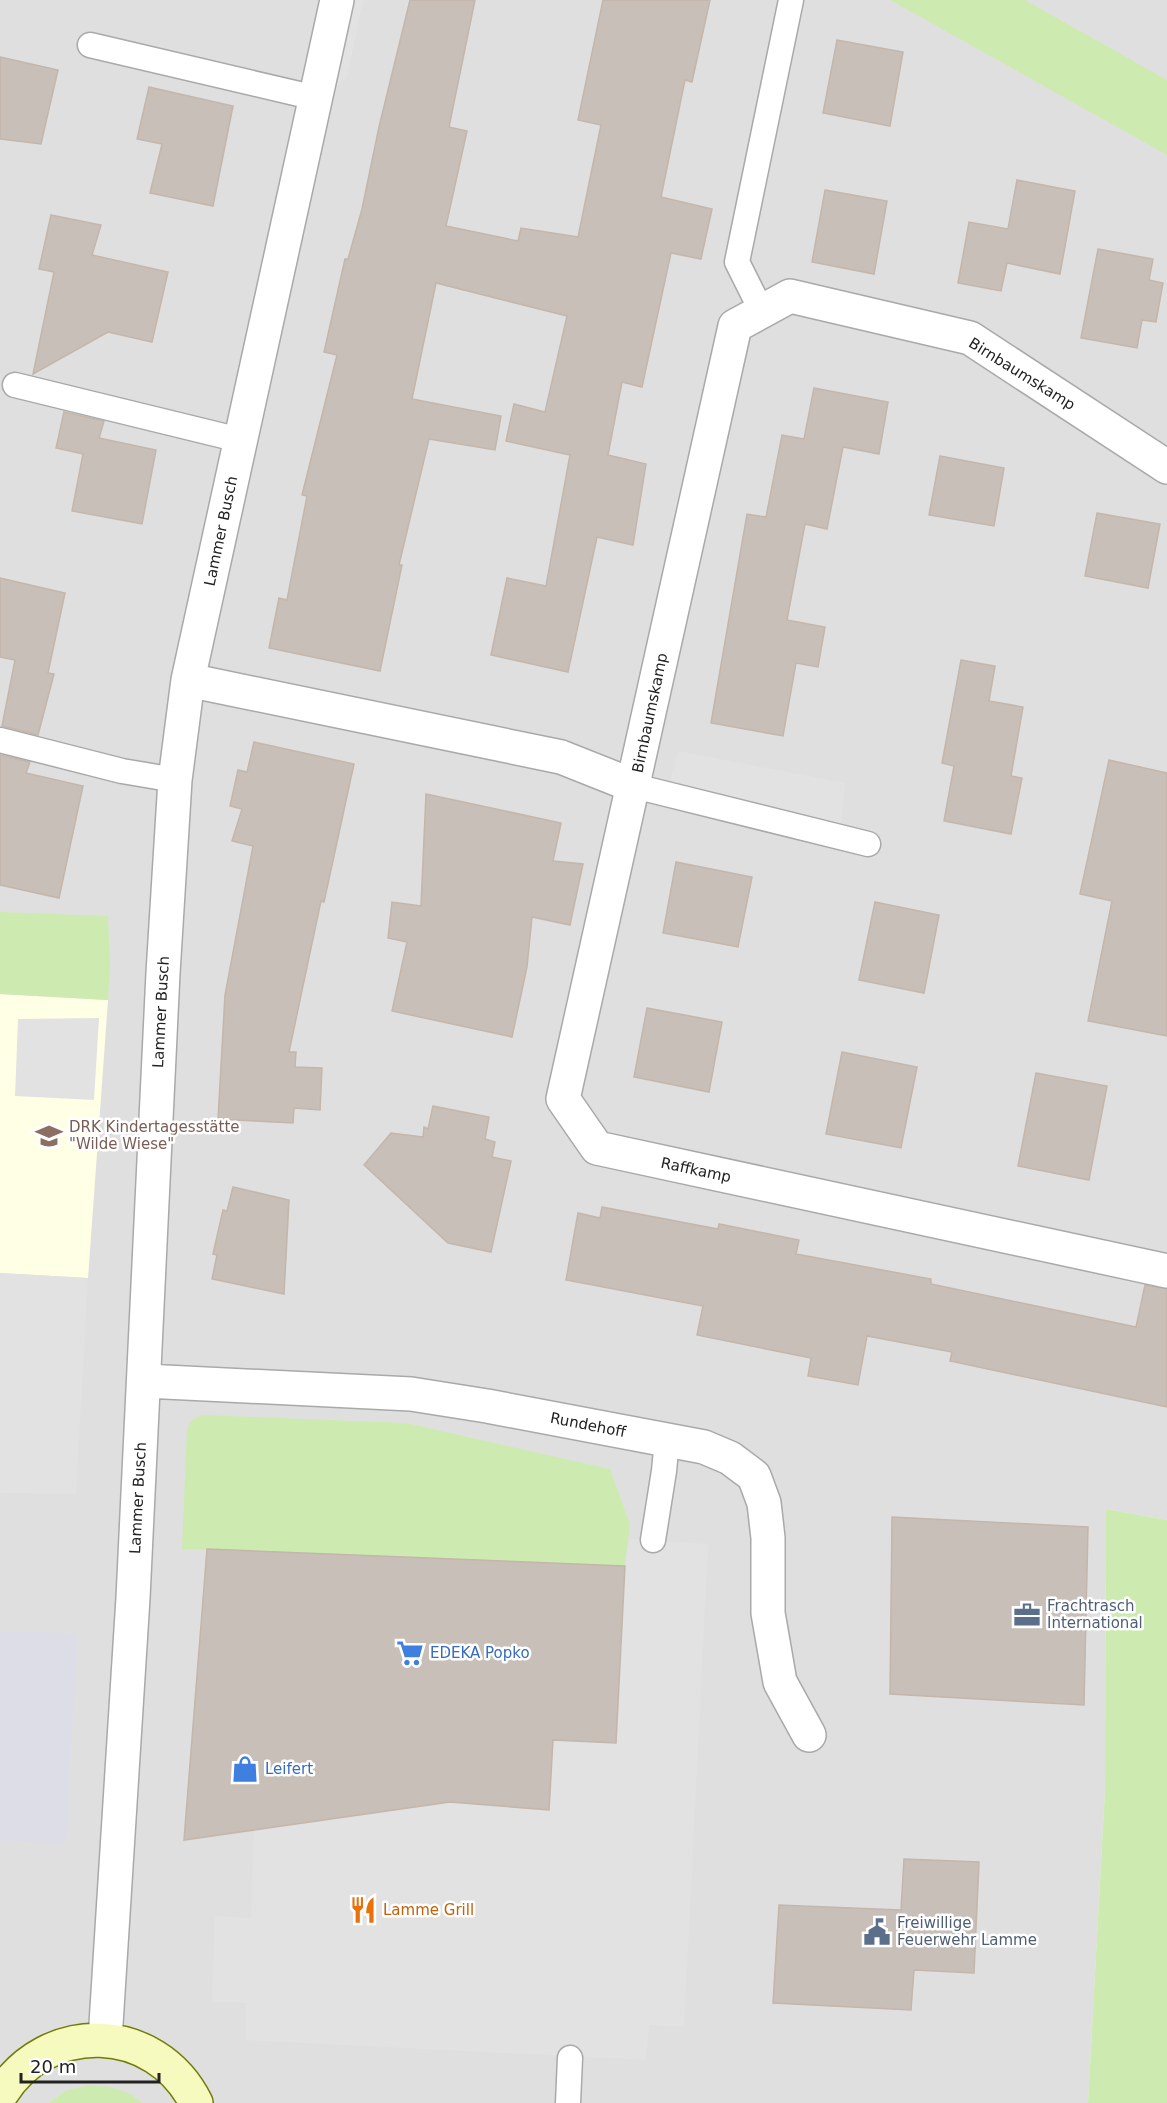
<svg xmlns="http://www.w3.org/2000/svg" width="1167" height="2103" viewBox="0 0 1167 2103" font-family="'DejaVu Sans',sans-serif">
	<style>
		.residential { fill: #e0dfdf }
		.education { fill: #ffffe5 }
		.grass { fill: #cdebb0 }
		.parking { fill: #e2e2e2 }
		.plaza { fill: #dddde8 }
		.building { fill: #c7bfb8; stroke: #c4b6ab; stroke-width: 1.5 }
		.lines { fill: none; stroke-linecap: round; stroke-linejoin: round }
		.lane-casing { stroke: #a9a9a9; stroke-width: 27 }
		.street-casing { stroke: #a9a9a9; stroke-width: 36 }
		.secondary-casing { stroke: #707d05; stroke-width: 36 }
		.lane { stroke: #fff; stroke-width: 24 }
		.street { stroke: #fff; stroke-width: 33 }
		.secondary { stroke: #f7fabf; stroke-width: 33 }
		.labels { text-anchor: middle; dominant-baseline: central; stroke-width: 5; stroke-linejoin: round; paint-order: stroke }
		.street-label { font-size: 15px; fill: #222; stroke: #fff }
		.education-label { font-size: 15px; fill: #785e54; stroke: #fff; text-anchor: start }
		.service-label { font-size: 15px; fill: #4e5e75; stroke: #fff; text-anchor: start }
		.shop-label { font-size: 15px; fill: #366cbe; stroke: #fff; text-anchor: start }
		.food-label { font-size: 15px; fill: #c56008; stroke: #fff; text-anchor: start }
	</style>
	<rect width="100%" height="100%" fill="#f2efe9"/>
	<path class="residential" d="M 0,0 L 1167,0 L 1167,1520 L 1106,1509 L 1105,1789 L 1088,2103 L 0,2103 Z"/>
	<path class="education" d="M 0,994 L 108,1000 L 88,1278 L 0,1273 Z"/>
	<path class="grass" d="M 890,0 L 1025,0 L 1167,80 L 1167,155 Z
		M 0,912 L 108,916 L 110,967 L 108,1000 L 0,994 Z
		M 203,1415 L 406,1423 L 610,1469 L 630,1524 L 625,1566 L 182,1549 L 187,1428 L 192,1420 Z
		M 1106,1509 L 1167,1520 L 1167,2103 L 1088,2103 L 1105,1789 Z
		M 88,2085 C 109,2086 126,2088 142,2103 L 49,2103 L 65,2091 Z"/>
	<path class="parking" d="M 351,0 L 363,0 L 347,78 L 332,89 Z
		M 678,751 L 845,783 L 841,824 L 669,785 Z
		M 99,1018 L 94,1100 L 15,1096 L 18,1019 Z
		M 0,1273 L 88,1278 L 76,1494 L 0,1493 Z
		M 629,1539 L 708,1544 L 684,2027 L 649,2025 L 646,2060 L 246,2040 L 246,2003 L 212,2002 L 215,1916 L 251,1918 L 254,1830 L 553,1740 L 616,1743 L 625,1566 Z"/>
	<path class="plaza" d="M 0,1631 L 78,1633 L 66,1844 L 0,1840 Z"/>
	<path class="building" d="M 410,0 L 475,0 L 449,127 L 467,131 L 446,226 L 518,241 L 521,228 L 578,237 L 601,125 L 578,120 L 603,0 L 710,0 L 692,82 L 685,80 L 661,197 L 712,209 L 701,259 L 671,253 L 642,387 L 622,382 L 608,455 L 646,464 L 633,545 L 597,537 L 568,672 L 491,655 L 507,578 L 546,586 L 570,455 L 506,441 L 514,404 L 545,412 L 567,316 L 436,283 L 412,399 L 501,416 L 495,450 L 429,439 L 399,565 L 402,565 L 380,671 L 269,648 L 279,598 L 287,600 L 307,496 L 302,495 L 337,355 L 324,352 L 345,259 L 348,259 L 362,209 L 379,127 Z
		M 837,40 L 903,52 L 890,126 L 823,113 Z
		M 0,57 L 58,70 L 41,144 L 0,139 Z
		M 149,87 L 233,106 L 213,206 L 150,193 L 162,144 L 137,139 Z
		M 1017,180 L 1075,191 L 1060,274 L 1007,263 L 1001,291 L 958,283 L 969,222 L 1008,229 Z
		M 825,190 L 887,201 L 874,274 L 812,262 Z
		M 51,215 L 101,225 L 92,255 L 168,272 L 152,342 L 108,332 L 33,374 L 54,272 L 39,269 Z
		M 1098,249 L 1153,259 L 1149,280 L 1163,283 L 1156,322 L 1142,320 L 1137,348 L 1081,338 Z
		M 814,388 L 888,402 L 879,454 L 843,447 L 827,529 L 805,524 L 787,620 L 825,627 L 818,667 L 796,663 L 783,736 L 711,723 L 747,514 L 766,517 L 782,435 L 804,439 Z
		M 64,412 L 104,421 L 99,438 L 156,450 L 142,524 L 72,511 L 83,454 L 56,448 Z
		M 940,456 L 1004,468 L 994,526 L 929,515 Z
		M 1097,513 L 1160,524 L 1148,588 L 1085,576 Z
		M 0,578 L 65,593 L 48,673 L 54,674 L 38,735 L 2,726 L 15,660 L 0,657 Z
		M 961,660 L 995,666 L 989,701 L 1023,707 L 1011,776 L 1022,778 L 1011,834 L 944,821 L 954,766 L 942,763 Z
		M 254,742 L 354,764 L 324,902 L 321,901 L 289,1052 L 296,1052 L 295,1067 L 322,1068 L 320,1110 L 294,1108 L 293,1123 L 218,1119 L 225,995 L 253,846 L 232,841 L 242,809 L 230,806 L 238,770 L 247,772 Z
		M 0,755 L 30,762 L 26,773 L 83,786 L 59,898 L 0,885 Z
		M 1109,760 L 1167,773 L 1167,1036 L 1088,1021 L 1112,901 L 1080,894 Z
		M 426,794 L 561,823 L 553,861 L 583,864 L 570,925 L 532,917 L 527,967 L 512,1037 L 392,1011 L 407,942 L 388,938 L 392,902 L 421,906 Z
		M 676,862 L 752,877 L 738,947 L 663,933 Z
		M 875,902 L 939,915 L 924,993 L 859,980 Z
		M 647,1008 L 722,1022 L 709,1092 L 634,1077 Z
		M 842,1052 L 917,1067 L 901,1148 L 826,1134 Z
		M 1036,1073 L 1107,1086 L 1089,1180 L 1018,1166 Z
		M 433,1106 L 489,1117 L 485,1139 L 495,1142 L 492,1157 L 511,1161 L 491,1252 L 448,1243 L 364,1165 L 391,1133 L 423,1137 L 424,1127 L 428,1129 Z
		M 233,1187 L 289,1200 L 284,1294 L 212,1279 L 217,1255 L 213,1254 L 223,1210 L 227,1211 Z
		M 602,1207 L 718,1229 L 719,1224 L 799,1240 L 796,1254 L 931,1279 L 931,1284 L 1136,1327 L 1145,1285 L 1167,1289 L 1167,1407 L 950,1361 L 952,1352 L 867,1336 L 858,1385 L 808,1376 L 811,1358 L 697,1335 L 703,1306 L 566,1280 L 578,1213 L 600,1218 Z
		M 892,1517 L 1088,1527 L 1084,1705 L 890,1694 Z
		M 207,1549 L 625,1566 L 616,1743 L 553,1740 L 549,1810 L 450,1802 L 184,1840 Z
		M 904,1859 L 979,1862 L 974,1973 L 914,1970 L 911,2010 L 773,2003 L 779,1905 L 901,1910 Z"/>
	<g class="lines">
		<defs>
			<path id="lane" d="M 90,45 L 316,98
				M 761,310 L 737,262 L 791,0
				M 15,385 L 240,440
				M 0,740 L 122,771 L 175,780
				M 634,786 L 868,844
				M 653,1540 L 664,1471 L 667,1440
				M 568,2103 L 570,2058"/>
			<path id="street" d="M 1167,467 L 970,338 L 790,296 L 735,326 L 563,1099 L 597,1148 L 1167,1271
				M 188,680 L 561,757 L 634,786
				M 145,1381 L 411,1394 L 487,1406 L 704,1447 L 730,1458 L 754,1476 L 764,1503 L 768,1538 L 768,1613 L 780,1682 L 809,1735
				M 105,2040 L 133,1598 L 163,973 L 175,780 L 188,680 L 337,0"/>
			<path id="secondary" d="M 0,2096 C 46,2019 156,2022 196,2103"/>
		</defs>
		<use href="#lane" class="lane-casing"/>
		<use href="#street" class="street-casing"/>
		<use href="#secondary" class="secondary-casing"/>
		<use href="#lane" class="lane"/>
		<use href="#street" class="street"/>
		<use href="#secondary" class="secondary"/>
	</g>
	<defs>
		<symbol id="school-bare" viewBox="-9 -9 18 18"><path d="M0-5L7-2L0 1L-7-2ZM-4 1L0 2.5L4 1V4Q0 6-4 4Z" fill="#8d6e63" stroke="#fff" stroke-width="2.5" paint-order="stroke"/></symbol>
		<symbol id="office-bare" viewBox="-9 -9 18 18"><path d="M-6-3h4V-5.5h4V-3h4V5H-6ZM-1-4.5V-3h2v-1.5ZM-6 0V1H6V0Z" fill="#5c6f8a" stroke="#fff" stroke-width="2.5" paint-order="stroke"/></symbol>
		<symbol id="supermarket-bare" viewBox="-9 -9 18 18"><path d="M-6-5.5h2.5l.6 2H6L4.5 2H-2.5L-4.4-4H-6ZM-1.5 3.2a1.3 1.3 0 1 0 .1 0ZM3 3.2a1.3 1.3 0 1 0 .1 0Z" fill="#3f7fe0" stroke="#fff" stroke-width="2.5" paint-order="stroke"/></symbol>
		<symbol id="shop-bare" viewBox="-9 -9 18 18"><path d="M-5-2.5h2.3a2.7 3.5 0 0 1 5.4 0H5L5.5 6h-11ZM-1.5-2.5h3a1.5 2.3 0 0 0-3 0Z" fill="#3f7fe0" stroke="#fff" stroke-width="2.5" paint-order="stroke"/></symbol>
		<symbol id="restaurant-bare" viewBox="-9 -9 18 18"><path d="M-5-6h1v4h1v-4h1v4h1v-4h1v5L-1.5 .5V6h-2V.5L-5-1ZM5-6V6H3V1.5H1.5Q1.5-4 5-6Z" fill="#e8710a" stroke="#fff" stroke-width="2.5" paint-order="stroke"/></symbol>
		<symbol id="civic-bare" viewBox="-9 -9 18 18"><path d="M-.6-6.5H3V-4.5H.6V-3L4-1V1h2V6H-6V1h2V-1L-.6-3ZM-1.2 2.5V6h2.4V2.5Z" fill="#5c6f8a" stroke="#fff" stroke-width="2.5" paint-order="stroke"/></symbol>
	</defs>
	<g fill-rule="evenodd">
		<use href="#school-bare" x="30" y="1117" width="38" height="38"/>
		<use href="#office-bare" x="1008" y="1596" width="38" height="38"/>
		<use href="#supermarket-bare" x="391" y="1634" width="38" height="38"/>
		<use href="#shop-bare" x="226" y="1750" width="38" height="38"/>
		<use href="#restaurant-bare" x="344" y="1891" width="38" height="38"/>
		<use href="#civic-bare" x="858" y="1913" width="38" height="38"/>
	</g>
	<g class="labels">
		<g class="street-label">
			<text transform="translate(1022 374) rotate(32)">Birnbaumskamp</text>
			<text transform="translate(221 531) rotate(-78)">Lammer Busch</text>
			<text transform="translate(650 713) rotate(-78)">Birnbaumskamp</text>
			<text transform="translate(161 1012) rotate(-87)">Lammer Busch</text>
			<text transform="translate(696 1170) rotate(12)">Raffkamp</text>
			<text transform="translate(588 1425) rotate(11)">Rundehoff</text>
			<text transform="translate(138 1498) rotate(-87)">Lammer Busch</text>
		</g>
		<g class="education-label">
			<text x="69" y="1127">DRK Kindertagesstätte<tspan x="69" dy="17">"Wilde Wiese"</tspan></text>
		</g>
		<g class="service-label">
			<text x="1047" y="1606">Frachtrasch<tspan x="1047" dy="17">International</tspan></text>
			<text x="897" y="1923">Freiwillige<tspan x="897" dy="17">Feuerwehr Lamme</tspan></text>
		</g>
		<g class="shop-label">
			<text x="430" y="1653">EDEKA Popko</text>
			<text x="265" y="1769">Leifert</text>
		</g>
		<g class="food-label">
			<text x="383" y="1910">Lamme Grill</text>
		</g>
	</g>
	<path d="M21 2073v9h138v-9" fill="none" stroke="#222222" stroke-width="3"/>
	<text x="30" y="2073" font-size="18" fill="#222222" stroke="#ffffff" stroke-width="4.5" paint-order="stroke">20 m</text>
</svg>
